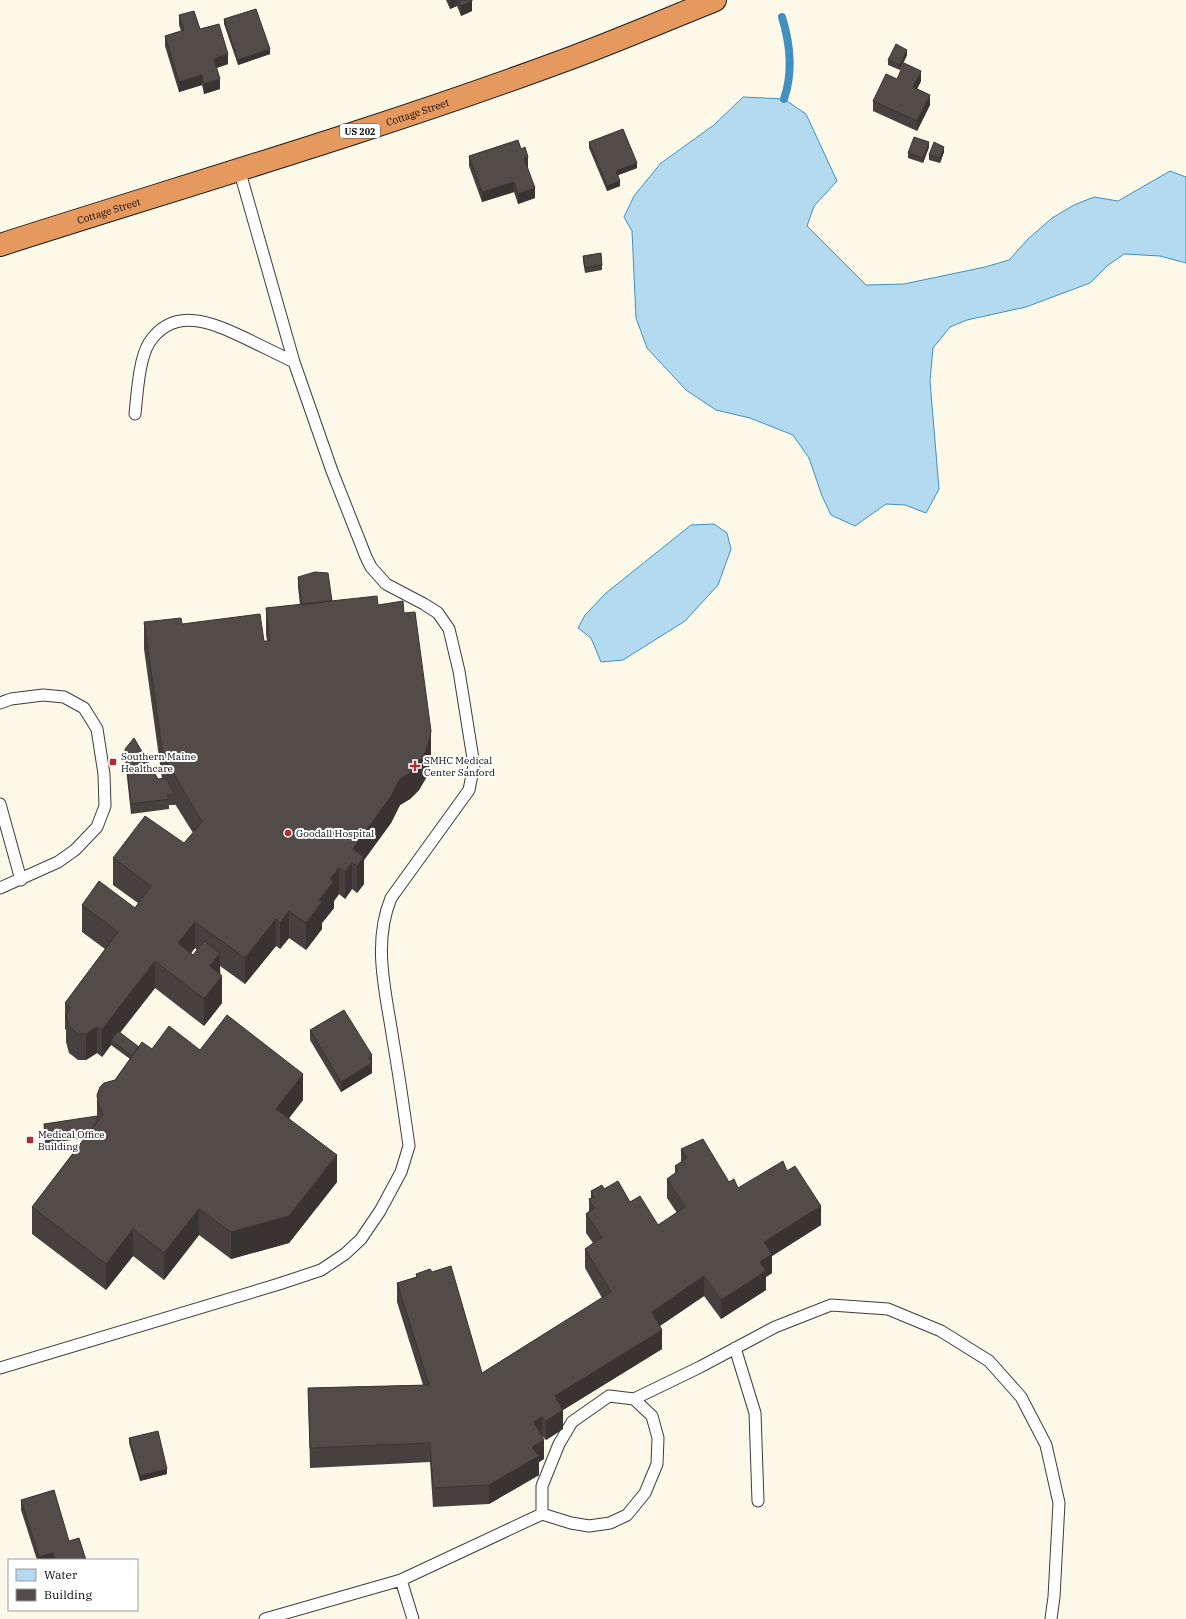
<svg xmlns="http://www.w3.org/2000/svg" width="1186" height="1619" viewBox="0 0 1186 1619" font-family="'IBM Plex Serif',serif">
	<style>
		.water { fill: #b3daef; stroke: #4190bf }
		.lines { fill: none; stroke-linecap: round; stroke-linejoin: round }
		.stream { stroke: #4190bf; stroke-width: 8 }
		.lane-casing { stroke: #3d3d3d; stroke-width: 13 }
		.highway-casing { stroke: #1b1b1b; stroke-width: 24 }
		.lane { stroke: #fff; stroke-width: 11 }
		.highway { stroke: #e6995e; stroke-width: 22 }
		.wall { fill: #47403e; fill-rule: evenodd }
		.shaded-wall { fill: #393432 }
		.building { fill: #524b48; stroke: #393432 }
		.poi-dot { fill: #ac3039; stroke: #fff; stroke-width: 1.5 }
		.labels { text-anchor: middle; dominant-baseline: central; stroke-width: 4; stroke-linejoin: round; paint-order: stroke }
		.shield { fill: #fff; stroke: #545454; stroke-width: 1 }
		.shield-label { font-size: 9px; font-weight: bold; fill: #0a0a0a }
		.street-label { font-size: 10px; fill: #0a0a0a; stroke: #fff }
		.poi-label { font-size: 10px; fill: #0a0a0a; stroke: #fff; text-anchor: start }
	</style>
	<rect width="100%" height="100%" fill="#fdf9e9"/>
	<path class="water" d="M 743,97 L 784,99 L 806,114 L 837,181 L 814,206 L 807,226 L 866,285 L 904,284 L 985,267 L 1009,260 L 1028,239 L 1052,218 L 1074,205 L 1094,197 L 1118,201 L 1170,171 L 1186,177 L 1186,263 L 1160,256 L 1124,254 L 1107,266 L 1090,283 L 1026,307 L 967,320 L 950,327 L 933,348 L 930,381 L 939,489 L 926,513 L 905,505 L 886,504 L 855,526 L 831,515 L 822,496 L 809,458 L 793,435 L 750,418 L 716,410 L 686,390 L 647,348 L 636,318 L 632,231 L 624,217 L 634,196 L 661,163 L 714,125 Z
		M 714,524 L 727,533 L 731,549 L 718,585 L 685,621 L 623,660 L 601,662 L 591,638 L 578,628 L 585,615 L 606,593 L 691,525 Z"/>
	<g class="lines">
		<path class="stream" d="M 782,17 C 790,43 793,73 784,99"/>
		<defs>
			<path id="lane" d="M 135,414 C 137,395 139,359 149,343 C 174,305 213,323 245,338 C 261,346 278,354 294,362
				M 0,703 L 11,699 L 43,695 L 64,697 L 84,708 L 97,729 L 104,774 L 105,806 L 97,827 L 75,850 L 58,862 L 0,888
				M 0,804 L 21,880
				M 735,1348 L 755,1413 L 758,1501
				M 0,1368 L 279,1284 L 321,1270 L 345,1254 L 361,1239 L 380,1211 L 401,1172 L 409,1146 C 404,1110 399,1075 393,1040 C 386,993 372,944 391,898 L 469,790 L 474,765 L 459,671 L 449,629 L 438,613 L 424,604 L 386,584 L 371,567 L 366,557 L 332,471 L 294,362 L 239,169
				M 634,1399 L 700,1367 L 775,1327 L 831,1305 L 888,1309 L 941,1331 L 989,1361 L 1021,1397 L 1046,1445 L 1059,1503 L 1054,1597 L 1051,1619
				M 401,1580 L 413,1619
				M 265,1619 L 401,1580 L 542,1514 L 571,1523 L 589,1526 L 610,1523 L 627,1515 L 645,1493 L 657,1464 L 658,1438 L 652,1416 L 634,1399 L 609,1396 L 572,1422 L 559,1444 L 542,1486 L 542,1514"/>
			<g id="highway">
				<path id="s1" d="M 0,245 C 187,185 376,130 560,62 C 612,43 663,21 715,0"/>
			</g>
		</defs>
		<use href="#lane" class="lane-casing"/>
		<use href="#highway" class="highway-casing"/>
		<use href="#lane" class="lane"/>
		<use href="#highway" class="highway"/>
	</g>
	<path class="wall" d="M 446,0 L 472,0 L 472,11 L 461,16 L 457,6 L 450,9 Z
		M 179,15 L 200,29 L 228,64 L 216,68 L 220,89 L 204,94 L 202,85 L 179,92 L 165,46 L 165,36 L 181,31 L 179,25 Z
		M 224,19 L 270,54 L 238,65 L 224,24 Z
		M 907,55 L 900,70 L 888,65 L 888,60 Z
		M 897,79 L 921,81 L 917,89 L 930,105 L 917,131 L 873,111 L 873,101 Z
		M 589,142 L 637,168 L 618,175 L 620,186 L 607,191 L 589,148 Z
		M 929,147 L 923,163 L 908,158 L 908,153 Z
		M 944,152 L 940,163 L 929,160 L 929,155 Z
		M 469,156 L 528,167 L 527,167 L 535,198 L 518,204 L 514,192 L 482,202 L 469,166 Z
		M 583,256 L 602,265 L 602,270 L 585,273 L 583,261 Z
		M 298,577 L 332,601 L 378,605 L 404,613 L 431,758 L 430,763 L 426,778 L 419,790 L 410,799 L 400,805 L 391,823 L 364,860 L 364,884 L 357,893 L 352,889 L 345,899 L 339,894 L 334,901 L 334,908 L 322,923 L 322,929 L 306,950 L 289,938 L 280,949 L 276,946 L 245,984 L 220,966 L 222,1003 L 204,1026 L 155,988 L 120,1033 L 139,1047 L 152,1049 L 200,1050 L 303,1100 L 289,1118 L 337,1182 L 289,1243 L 231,1259 L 199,1235 L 164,1280 L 133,1256 L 106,1290 L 32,1234 L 32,1207 L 85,1138 L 45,1144 L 44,1124 L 97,1117 L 97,1095 L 115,1080 L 130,1059 L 111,1045 L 102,1057 L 97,1053 L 86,1060 L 78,1060 L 69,1053 L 66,1042 L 66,1030 L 65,1029 L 65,1003 L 105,949 L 82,932 L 82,905 L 135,908 L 138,903 L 113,885 L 113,858 L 184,843 L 193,833 L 175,804 L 175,805 L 169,805 L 169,809 L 131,814 L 125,759 L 125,749 L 158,779 L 162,779 L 144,649 L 144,622 L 182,624 L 264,641 L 267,641 L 266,635 L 266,608 L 300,605 L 298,587 ZM 195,948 L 197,950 L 193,955 L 191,953 Z
		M 310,1030 L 372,1062 L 372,1073 L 341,1092 L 310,1040 Z
		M 681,1149 L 738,1188 L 787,1171 L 821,1225 L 772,1256 L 772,1273 L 766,1277 L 766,1290 L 721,1319 L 704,1296 L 660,1326 L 662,1349 L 563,1410 L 563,1429 L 546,1440 L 542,1436 L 544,1459 L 539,1462 L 539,1475 L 489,1504 L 433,1507 L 430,1462 L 310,1468 L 308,1388 L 423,1385 L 397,1302 L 397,1283 L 416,1277 L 416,1274 L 482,1373 L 602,1298 L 585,1268 L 585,1249 L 593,1243 L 586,1233 L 586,1214 L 589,1211 L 589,1199 L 591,1198 L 591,1191 L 604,1189 L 630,1202 L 658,1225 L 677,1213 L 667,1198 L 667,1179 L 675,1173 L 675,1166 L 681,1162 Z
		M 129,1438 L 167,1474 L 140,1481 L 129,1443 Z
		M 21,1500 L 69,1541 L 86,1560 L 37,1560 L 21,1510 Z"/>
	<path class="shaded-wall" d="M 450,0 L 457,0 L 457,6 L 450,9 Z
		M 472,1 L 472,11 L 461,16 L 461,6 Z
		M 270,49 L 270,54 L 238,65 L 238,60 Z
		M 907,50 L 907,55 L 900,70 L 900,65 Z
		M 228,54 L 228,64 L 214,69 L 214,59 Z
		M 921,71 L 921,81 L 913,97 L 913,87 Z
		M 202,75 L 202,85 L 179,92 L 179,82 Z
		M 220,79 L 220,89 L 204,94 L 204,84 Z
		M 930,95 L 930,105 L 917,131 L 917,121 Z
		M 929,142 L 929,147 L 923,163 L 923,158 Z
		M 944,147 L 944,152 L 940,163 L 940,158 Z
		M 528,157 L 528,167 L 524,168 L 524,158 Z
		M 637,163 L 637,168 L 616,176 L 616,171 Z
		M 620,181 L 620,186 L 607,191 L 607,186 Z
		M 514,182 L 514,192 L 482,202 L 482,192 Z
		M 535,188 L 535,198 L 518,204 L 518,194 Z
		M 431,731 L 431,758 L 430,763 L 426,778 L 419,790 L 410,799 L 400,805 L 391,823 L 364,860 L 364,884 L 357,893 L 357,866 L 353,849 L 400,779 Z
		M 352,863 L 352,889 L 345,899 L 345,872 Z
		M 339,868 L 339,894 L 334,901 L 334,908 L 322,923 L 322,929 L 306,950 L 306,923 L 319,900 L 330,879 Z
		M 289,911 L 289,938 L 280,949 L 280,923 Z
		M 276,919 L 276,946 L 245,984 L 245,958 Z
		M 195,922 L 195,948 L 178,970 L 178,943 Z
		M 220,953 L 220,979 L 222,976 L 222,1003 L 204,1026 L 204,999 L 210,966 Z
		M 155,961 L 155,988 L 113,1041 L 111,1040 L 111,1045 L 102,1057 L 102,1030 Z
		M 97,1027 L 97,1053 L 86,1060 L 86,1034 Z
		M 372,1055 L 372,1064 L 372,1063 L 372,1073 L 341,1092 L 341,1082 Z
		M 303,1074 L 303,1100 L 276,1135 L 276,1109 Z
		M 337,1155 L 337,1182 L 289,1243 L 231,1259 L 231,1232 Z
		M 821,1206 L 821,1225 L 772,1256 L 772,1273 L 766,1277 L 766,1290 L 721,1319 L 721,1300 L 760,1262 L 764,1242 Z
		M 199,1209 L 199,1235 L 164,1280 L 164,1253 Z
		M 133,1229 L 133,1256 L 106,1290 L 106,1264 Z
		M 704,1276 L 704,1296 L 652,1331 L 652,1312 Z
		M 662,1330 L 662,1349 L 563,1410 L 563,1429 L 546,1440 L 546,1421 L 555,1396 Z
		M 542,1417 L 542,1436 L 534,1422 Z
		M 544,1440 L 544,1459 L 539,1462 L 539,1475 L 489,1504 L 489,1485 L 532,1447 Z
		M 167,1469 L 167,1474 L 140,1481 L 140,1476 Z
		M 53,1553 L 53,1560 L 39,1560 L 39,1557 Z"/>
	<path class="building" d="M 459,0 L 472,0 L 472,1 L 461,6 Z
		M 256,9 L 270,49 L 238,60 L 224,19 Z
		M 194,11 L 200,29 L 219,24 L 228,54 L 214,59 L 220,79 L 204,84 L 202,75 L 179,82 L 165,36 L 184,30 L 179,15 Z
		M 896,44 L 907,50 L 900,65 L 888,60 Z
		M 904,63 L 921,71 L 913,87 L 930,95 L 917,121 L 873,101 L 886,74 L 897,79 Z
		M 623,129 L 637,163 L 616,171 L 620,181 L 607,186 L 589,142 Z
		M 914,137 L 929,142 L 923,158 L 908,153 Z
		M 518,140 L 521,149 L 525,147 L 528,157 L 524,158 L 535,188 L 518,194 L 514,182 L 482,192 L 469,156 Z
		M 934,142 L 944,147 L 940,158 L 929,155 Z
		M 601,253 L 602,265 L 585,268 L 583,256 Z
		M 315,572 L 328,573 L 332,601 L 302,605 L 298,577 Z
		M 377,596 L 378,605 L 403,601 L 404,613 L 415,612 L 431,731 L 430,737 L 426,751 L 419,763 L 410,773 L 400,779 L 391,796 L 353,849 L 364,857 L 357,866 L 352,863 L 345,872 L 339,868 L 330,879 L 334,881 L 319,900 L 322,902 L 306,923 L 289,911 L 280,923 L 276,919 L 245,958 L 195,922 L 178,943 L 193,955 L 204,941 L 220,953 L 210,966 L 222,976 L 204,999 L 155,961 L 102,1030 L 97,1027 L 86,1034 L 78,1034 L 69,1026 L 66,1015 L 70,1007 L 65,1003 L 118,932 L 82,905 L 99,881 L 135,908 L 151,886 L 113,858 L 145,816 L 184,843 L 202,822 L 163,756 L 144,622 L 181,618 L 182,624 L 260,614 L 264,641 L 270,641 L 266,608 Z
		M 134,738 L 158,779 L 166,778 L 175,795 L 167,795 L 169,799 L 131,804 L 125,749 Z
		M 344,1010 L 372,1055 L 369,1057 L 372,1063 L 341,1082 L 310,1030 Z
		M 227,1015 L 303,1074 L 276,1109 L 337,1155 L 289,1216 L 231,1232 L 199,1209 L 164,1253 L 133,1229 L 106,1264 L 32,1207 L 103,1114 L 98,1103 L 97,1095 L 100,1087 L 104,1083 L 115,1080 L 142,1042 L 152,1049 L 169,1026 L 200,1050 Z
		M 118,1031 L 139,1047 L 132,1056 L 111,1040 Z
		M 97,1116 L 97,1122 L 89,1133 L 45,1139 L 44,1124 Z
		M 703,1139 L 729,1182 L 734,1179 L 738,1188 L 783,1161 L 787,1171 L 795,1166 L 821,1206 L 764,1242 L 772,1254 L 760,1262 L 766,1271 L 721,1300 L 704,1276 L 652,1312 L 662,1330 L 555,1396 L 563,1410 L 546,1421 L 542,1417 L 534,1422 L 544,1440 L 532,1447 L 539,1456 L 489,1485 L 433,1488 L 430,1443 L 310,1448 L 308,1388 L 429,1385 L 397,1283 L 417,1277 L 416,1274 L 430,1269 L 432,1272 L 451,1266 L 482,1373 L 611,1292 L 585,1249 L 602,1237 L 586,1214 L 594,1208 L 589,1199 L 594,1197 L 591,1191 L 602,1185 L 604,1189 L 618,1181 L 630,1202 L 640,1196 L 658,1225 L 685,1207 L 667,1179 L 678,1171 L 675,1166 L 687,1158 L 681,1149 Z
		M 158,1431 L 167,1469 L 140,1476 L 129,1438 Z
		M 54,1490 L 69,1541 L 79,1538 L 86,1560 L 55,1560 L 53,1553 L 39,1557 L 21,1500 Z"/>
	<g class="poi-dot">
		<rect x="109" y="758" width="8" height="8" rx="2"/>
		<path d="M413 760h4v4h4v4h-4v4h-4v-4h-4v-4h4z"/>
		<circle cx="288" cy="833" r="4"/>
		<rect x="26" y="1136" width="8" height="8" rx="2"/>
	</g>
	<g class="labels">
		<rect class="shield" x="340" y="124" width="40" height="14" rx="3"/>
		<g class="shield-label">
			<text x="360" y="131">US 202</text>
		</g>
		<g class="street-label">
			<text stroke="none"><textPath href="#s1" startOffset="438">Cottage Street</textPath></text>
			<text stroke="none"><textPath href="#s1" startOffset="114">Cottage Street</textPath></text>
		</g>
		<g class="poi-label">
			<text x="121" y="756">Southern Maine<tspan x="121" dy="12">Healthcare</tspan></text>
			<text x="424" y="760">SMHC Medical<tspan x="424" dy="12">Center Sanford</tspan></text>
			<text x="296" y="833">Goodall Hospital</text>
			<text x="38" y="1134">Medical Office<tspan x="38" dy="12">Building</tspan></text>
		</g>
	</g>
	<rect x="8" y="1559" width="130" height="52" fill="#ffffff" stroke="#9d9d9d"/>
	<rect x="16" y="1569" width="20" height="12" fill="#b3daef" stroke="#9d9d9d"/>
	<text x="44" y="1579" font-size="12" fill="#0a0a0a">Water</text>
	<rect x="16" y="1589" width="20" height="12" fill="#524b48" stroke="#9d9d9d"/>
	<text x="44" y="1599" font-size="12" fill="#0a0a0a">Building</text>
</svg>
